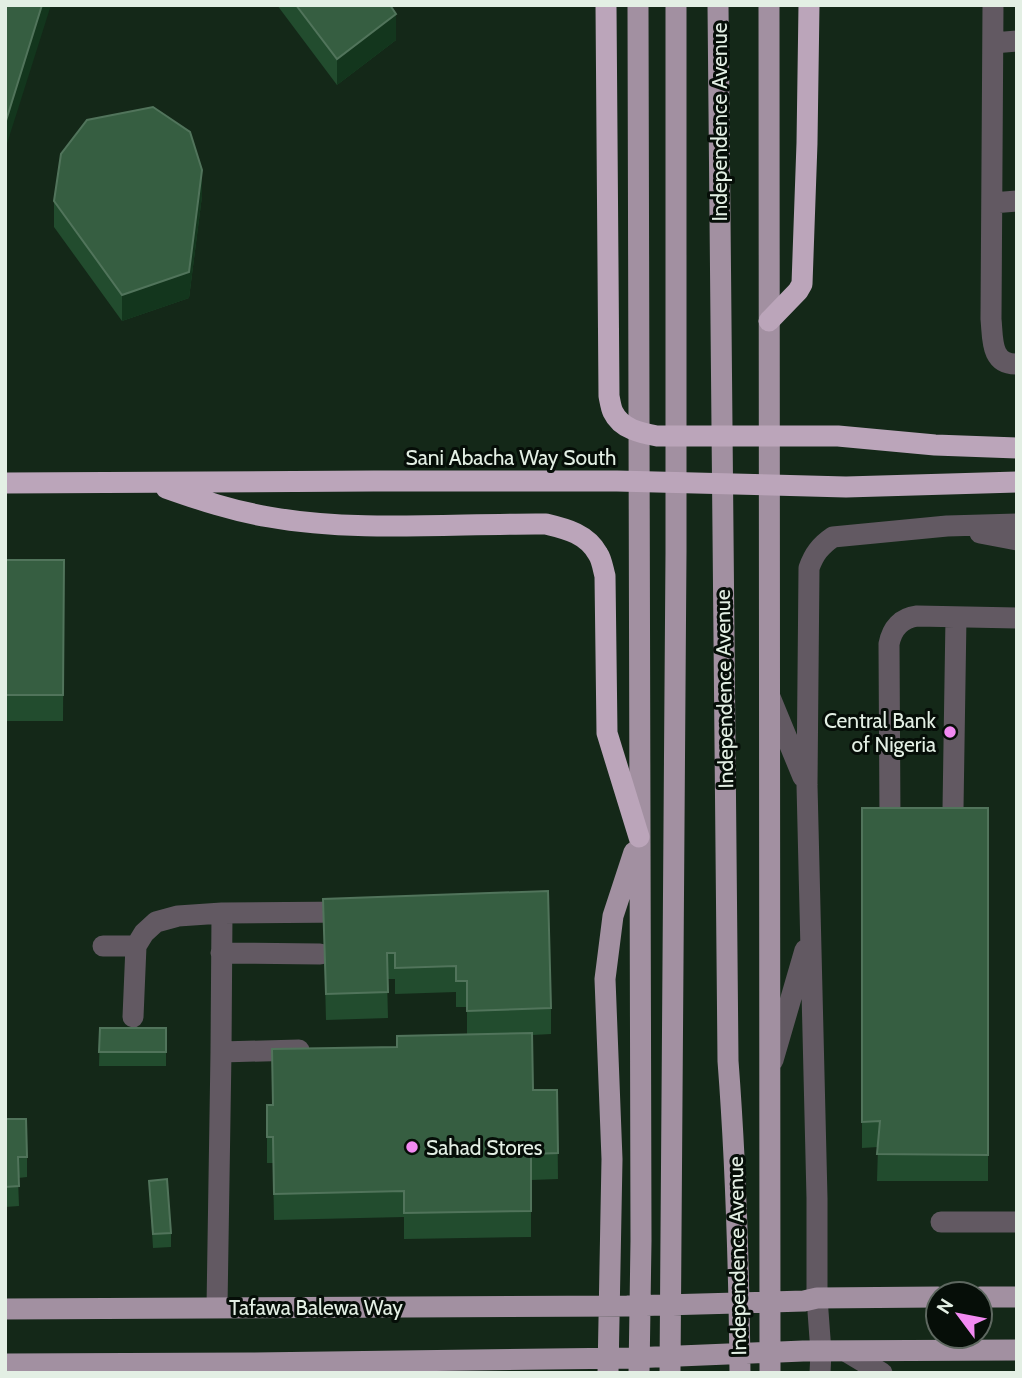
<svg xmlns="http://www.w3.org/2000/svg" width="1022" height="1378" viewBox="0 0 1022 1378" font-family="Cabin,sans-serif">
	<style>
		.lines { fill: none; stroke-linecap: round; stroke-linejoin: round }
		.minor { stroke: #625962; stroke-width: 21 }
		.major { stroke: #a290a1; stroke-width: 21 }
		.highway { stroke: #bba5ba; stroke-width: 21 }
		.wall { fill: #224c2e }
		.shaded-wall { fill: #13361d }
		.building { fill: #365e41; stroke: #51745b; stroke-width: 2 }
		.poi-dot { fill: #f28af2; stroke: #060e08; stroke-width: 2.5 }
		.labels { text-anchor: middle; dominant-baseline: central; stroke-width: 6; stroke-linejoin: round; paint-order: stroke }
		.street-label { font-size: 21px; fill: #e3efe4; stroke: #060e08 }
		.poi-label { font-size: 21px; fill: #e3efe4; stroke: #060e08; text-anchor: end }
	</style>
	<rect width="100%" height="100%" fill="#142818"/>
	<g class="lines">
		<path class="minor" d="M 993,5 L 991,319 C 993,338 990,365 1017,364
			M 993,43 L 1017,41
			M 992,203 L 1017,201
			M 980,533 L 1017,540
			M 770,697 L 803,777
			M 953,809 L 956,617
			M 890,822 L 889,644 C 892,628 901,618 917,616 L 1017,618
			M 103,946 L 136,946
			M 221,953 L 320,954
			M 133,1017 L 136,946 L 144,933 L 156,922 L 178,916 L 222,913 L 351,912
			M 221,1052 L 222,913
			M 773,1060 L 805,950
			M 941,1222 L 1017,1222
			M 217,1307 L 221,1052 L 299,1050
			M 847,1352 L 882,1373
			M 820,1373 L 821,1352 L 817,1298 L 817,1198 L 807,785 L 809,568 C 814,554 820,546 833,537 L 947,526 L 1017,524"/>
		<path class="major" d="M 638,5 L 641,1241 L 639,1373
			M 718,5 L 728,1061 C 736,1165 739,1268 740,1373
			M 769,5 L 770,1373
			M 980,1297 L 1017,1297
			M 5,1309 L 627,1306 L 804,1301 L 817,1298 L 938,1297
			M 5,1364 L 249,1363 L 631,1358 L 803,1351 L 1017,1350
			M 608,1373 L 612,1159 L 605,979 L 613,916 L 634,852
			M 670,1373 L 676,552 L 676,5"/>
		<path class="highway" d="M 606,5 L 609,396 C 610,401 611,408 613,412 C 621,429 641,433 657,436 L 838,436 L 935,445 L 1017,448
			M 769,321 L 798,291 L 802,284 L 807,143 L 809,5
			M 5,483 L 374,481 L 617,481 L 846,487 L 1017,482
			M 166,488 C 200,500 233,511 269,517 C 357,533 456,523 546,524 C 567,529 587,534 598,554 C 602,560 603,569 605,576 L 607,733 L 639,837"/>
	</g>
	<path class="wall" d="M 277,5 L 390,5 L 396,40 L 337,85 Z
		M 202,196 L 189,298 L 122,321 L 54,227 L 54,201 Z
		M 5,560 L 64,560 L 63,721 L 5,721 Z
		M 862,808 L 988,808 L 988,1181 L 877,1181 L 878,1147 L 862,1148 Z
		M 323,899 L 551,1008 L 551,1034 L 532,1035 L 533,1090 L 557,1090 L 558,1179 L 531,1180 L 531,1237 L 404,1239 L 404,1217 L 274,1220 L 273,1163 L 267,1163 L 267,1105 L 273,1105 L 397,1047 L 467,1035 L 467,1007 L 456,1007 L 456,992 L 395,994 L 395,979 L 387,979 L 388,1018 L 326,1020 Z
		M 100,1028 L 166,1028 L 166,1066 L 99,1066 Z
		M 5,1119 L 27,1157 L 27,1177 L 18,1178 L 19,1206 L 5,1207 Z
		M 149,1181 L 171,1233 L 171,1247 L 153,1248 Z"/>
	<path class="shaded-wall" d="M 42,5 L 51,5 L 5,150 L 5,124 Z
		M 396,14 L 396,40 L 337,85 L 337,59 Z
		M 202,170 L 202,196 L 189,298 L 122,321 L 122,295 Z"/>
	<path class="building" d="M 5,5 L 42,5 L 5,124 Z
		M 296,5 L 390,5 L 396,14 L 337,59 Z
		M 153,107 L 190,132 L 202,170 L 189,272 L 122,295 L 54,201 L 61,154 L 87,120 Z
		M 5,560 L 64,560 L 63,695 L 5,695 L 5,648 L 6,648 Z
		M 862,808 L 988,808 L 988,1155 L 877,1154 L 880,1121 L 862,1122 Z
		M 548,891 L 551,1008 L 467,1011 L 467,981 L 456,981 L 456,966 L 395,968 L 395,953 L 387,953 L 388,992 L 326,994 L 323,899 Z
		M 100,1028 L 166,1028 L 166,1052 L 99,1052 Z
		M 532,1033 L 533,1090 L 557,1090 L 558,1153 L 531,1154 L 531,1211 L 404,1213 L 404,1191 L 274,1194 L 273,1137 L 267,1137 L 267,1105 L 273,1105 L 272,1049 L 397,1047 L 397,1036 Z
		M 5,1119 L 26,1119 L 27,1157 L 18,1157 L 19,1186 L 5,1187 Z
		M 167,1179 L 171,1233 L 153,1234 L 149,1181 Z"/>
	<g class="poi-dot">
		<circle cx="950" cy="732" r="7"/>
		<circle cx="412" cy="1147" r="7"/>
	</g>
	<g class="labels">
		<g class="street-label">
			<text transform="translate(719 122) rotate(-90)">Independence Avenue</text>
			<text x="511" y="457">Sani Abacha Way South</text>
			<text transform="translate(724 689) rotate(-91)">Independence Avenue</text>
			<text transform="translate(737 1256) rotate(-91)">Independence Avenue</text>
			<text x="316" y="1307">Tafawa Balewa Way</text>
		</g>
		<g class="poi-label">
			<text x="936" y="720">Central Bank<tspan x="936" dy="24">of Nigeria</tspan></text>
			<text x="426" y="1147" text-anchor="start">Sahad Stores</text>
		</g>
	</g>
	<rect width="1022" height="1378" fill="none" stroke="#e3efe4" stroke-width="14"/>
	<g transform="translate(959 1315) rotate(302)"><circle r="33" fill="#060e08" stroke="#5e6860" stroke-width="2"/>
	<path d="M0-5L12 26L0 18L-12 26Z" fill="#f28af2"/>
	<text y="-10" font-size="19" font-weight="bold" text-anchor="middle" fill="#e3efe4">N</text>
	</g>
</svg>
